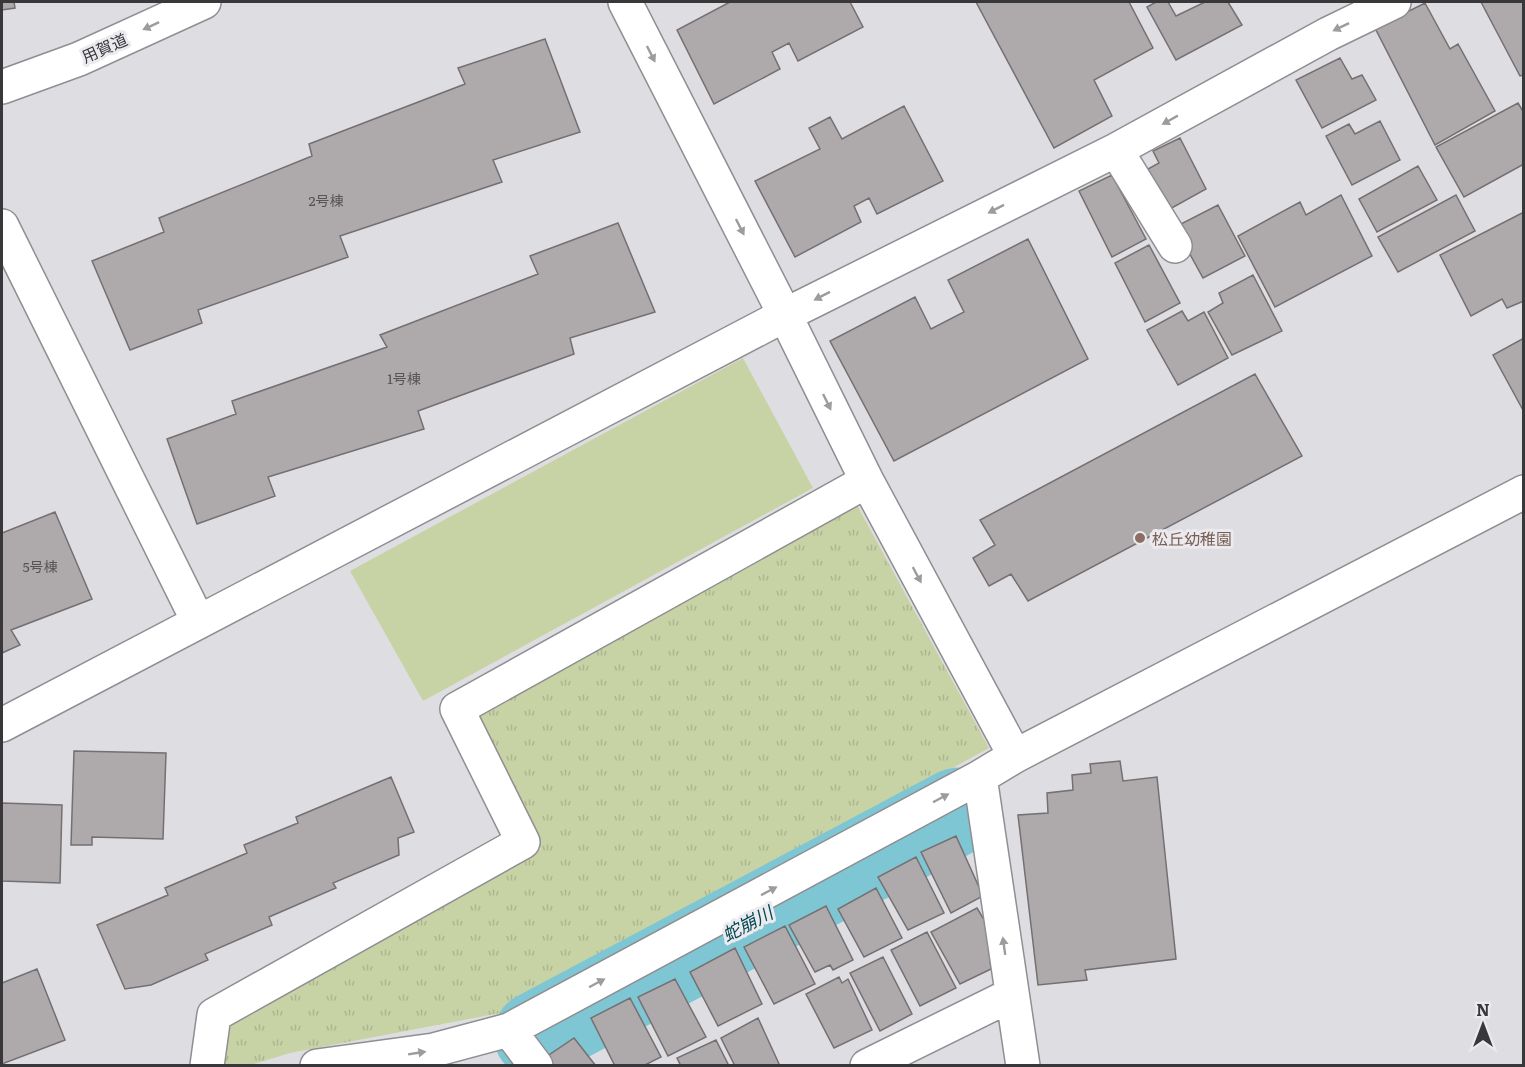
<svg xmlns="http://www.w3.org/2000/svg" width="1525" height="1067" viewBox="0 0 1525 1067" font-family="Literata,'Noto Sans JP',serif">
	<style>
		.grass { fill: url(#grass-tufts) }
		.pitch { fill: #c7d3a5 }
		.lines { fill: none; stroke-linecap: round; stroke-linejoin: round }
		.river { stroke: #7ec6d3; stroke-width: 87 }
		.building { fill: #aea9ab; stroke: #747072; stroke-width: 1.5 }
		.street-casing { stroke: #8f8f93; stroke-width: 36 }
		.street { stroke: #fff; stroke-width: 33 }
		.oneway { fill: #9c9c9c }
		.education-dot { fill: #8d6e63; stroke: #ebebef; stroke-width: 2 }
		.labels { text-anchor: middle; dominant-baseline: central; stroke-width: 6; stroke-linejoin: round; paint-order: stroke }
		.number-label { font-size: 14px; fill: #565456 }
		.street-label { font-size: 16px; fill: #38383a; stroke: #ebebef }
		.education-label { font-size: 16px; fill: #785e54; stroke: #ebebef; text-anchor: start }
		.water-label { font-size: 18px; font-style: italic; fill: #034751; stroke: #ebebef }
	</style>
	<defs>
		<pattern id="grass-tufts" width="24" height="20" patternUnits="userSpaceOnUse" patternTransform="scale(1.5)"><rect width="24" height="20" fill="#c7d3a5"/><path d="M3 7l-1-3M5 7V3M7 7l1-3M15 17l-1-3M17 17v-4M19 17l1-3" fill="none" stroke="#acb68f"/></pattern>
	</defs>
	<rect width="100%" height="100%" fill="#dedee2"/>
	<path class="grass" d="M 857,505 L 989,748 L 511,1011 L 290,1053 L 251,1065 L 221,1066 L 230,1025 L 541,849 L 479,714 Z"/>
	<path class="pitch" d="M 743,358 L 813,488 L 423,701 L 350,571 Z"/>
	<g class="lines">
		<path class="river" d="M 537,1035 L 958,811"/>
	</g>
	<path class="building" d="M 2,2 L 14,2 L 15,8 L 2,10 Z
		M 730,2 L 850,2 L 863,27 L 798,61 L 789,43 L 772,52 L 780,69 L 714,104 L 677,30 Z
		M 976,2 L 1129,2 L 1153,48 L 1094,80 L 1112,116 L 1054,148 Z
		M 1156,2 L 1168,2 L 1176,16 L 1205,2 L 1228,2 L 1242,25 L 1176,60 L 1147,7 Z
		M 1481,2 L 1524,2 L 1524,75 L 1520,76 Z
		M 1425,3 L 1450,49 L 1458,44 L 1495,111 L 1435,145 L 1375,28 Z
		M 545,39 L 580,132 L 493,160 L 502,182 L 340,236 L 348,257 L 198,310 L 202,323 L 130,350 L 92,261 L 164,232 L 159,218 L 312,156 L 309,144 L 465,84 L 458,68 Z
		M 1340,58 L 1352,79 L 1362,75 L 1376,100 L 1322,128 L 1296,80 Z
		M 1518,103 L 1524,113 L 1524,164 L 1464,197 L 1436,147 Z
		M 904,106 L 943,181 L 877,214 L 869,198 L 854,206 L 861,222 L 795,257 L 755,181 L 820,149 L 809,128 L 830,117 L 842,139 Z
		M 1380,121 L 1400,160 L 1352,185 L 1326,136 L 1349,124 L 1355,134 Z
		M 1180,138 L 1206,189 L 1170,209 L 1148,169 L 1159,163 L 1153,151 Z
		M 1418,166 L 1437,200 L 1377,232 L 1359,199 Z
		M 1112,175 L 1146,239 L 1112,257 L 1079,191 Z
		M 1341,195 L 1372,256 L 1275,307 L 1238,236 L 1300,202 L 1306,215 Z
		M 1456,195 L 1475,231 L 1398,272 L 1378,237 Z
		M 1218,205 L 1245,256 L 1203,278 L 1175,227 Z
		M 1524,212 L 1524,301 L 1507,308 L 1502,299 L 1471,316 L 1440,255 Z
		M 618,223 L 655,312 L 570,338 L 574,354 L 418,411 L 424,429 L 268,477 L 275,496 L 197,524 L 167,439 L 236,414 L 232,401 L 387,347 L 380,335 L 538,274 L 530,256 Z
		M 1028,239 L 1088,359 L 894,461 L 830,341 L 915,297 L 931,329 L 964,312 L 948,280 Z
		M 1149,245 L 1180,303 L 1145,322 L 1115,263 Z
		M 1253,275 L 1282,331 L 1232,355 L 1208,312 L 1223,303 L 1219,293 Z
		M 1182,311 L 1188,321 L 1204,312 L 1228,358 L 1178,385 L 1147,330 Z
		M 1524,338 L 1524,412 L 1493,355 Z
		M 1255,374 L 1302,456 L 1028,601 L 1011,574 L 989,586 L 973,558 L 995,545 L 980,520 Z
		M 55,512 L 92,599 L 11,630 L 20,645 L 2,653 L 2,533 Z
		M 74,751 L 166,753 L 163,839 L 92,837 L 92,845 L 71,845 Z
		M 1120,761 L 1123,781 L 1157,777 L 1176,959 L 1085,970 L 1087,980 L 1038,985 L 1018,815 L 1048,813 L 1047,793 L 1073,790 L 1072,775 L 1091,773 L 1090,764 Z
		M 391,777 L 414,832 L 398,838 L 399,855 L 333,883 L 336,888 L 269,917 L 272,925 L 205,954 L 208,960 L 151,985 L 125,989 L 97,925 L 168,895 L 165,888 L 247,853 L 244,845 L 298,823 L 296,817 Z
		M 2,803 L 62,805 L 60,883 L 2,881 Z
		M 956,836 L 983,896 L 951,913 L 921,852 Z
		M 916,857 L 944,913 L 908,930 L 878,877 Z
		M 876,888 L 902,938 L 864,957 L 838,909 Z
		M 826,906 L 853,960 L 833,970 L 830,965 L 815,972 L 789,925 Z
		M 977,908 L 986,923 L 991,969 L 960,984 L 931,932 Z
		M 785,926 L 815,984 L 774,1004 L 744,947 Z
		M 927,932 L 956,988 L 920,1006 L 891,950 Z
		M 735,948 L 762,1004 L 718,1026 L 690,972 Z
		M 883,957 L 912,1014 L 880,1031 L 850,973 Z
		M 37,969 L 65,1040 L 2,1064 L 2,983 Z
		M 839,977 L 842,983 L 848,979 L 872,1030 L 834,1048 L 806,994 Z
		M 675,979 L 706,1037 L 668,1056 L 638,997 Z
		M 630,998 L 661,1057 L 643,1066 L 615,1066 L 591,1018 Z
		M 758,1018 L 780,1066 L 735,1066 L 721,1038 Z
		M 574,1038 L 596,1066 L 552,1066 L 546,1057 Z
		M 716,1040 L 729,1066 L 681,1066 L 677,1058 Z"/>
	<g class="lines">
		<defs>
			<path id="street" d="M 625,2 L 785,315 L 867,481 L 1015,756
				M 2,87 L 79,59 L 204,2
				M 1116,150 L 1175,246
				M 2,226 L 198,621
				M 2,725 L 785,315 L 1116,150 L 1328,34 L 1394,2
				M 980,777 L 1023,1066
				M 509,1030 L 536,1066
				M 207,1066 L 214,1015 L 523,842 L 457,709 L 867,481
				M 317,1066 L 434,1050 L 509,1030 L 980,777 L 1015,756 L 1524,492
				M 867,1066 L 1011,995"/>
		</defs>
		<use href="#street" class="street-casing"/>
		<use href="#street" class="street"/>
	</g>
	<defs><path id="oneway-solid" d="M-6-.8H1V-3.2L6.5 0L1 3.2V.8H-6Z" transform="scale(1.5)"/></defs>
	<g class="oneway">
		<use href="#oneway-solid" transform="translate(151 26) rotate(155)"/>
		<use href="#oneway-solid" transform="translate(1341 27) rotate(154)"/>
		<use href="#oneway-solid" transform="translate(651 54) rotate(63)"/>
		<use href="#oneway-solid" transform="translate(1170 120) rotate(151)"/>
		<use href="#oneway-solid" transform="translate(996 209) rotate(153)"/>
		<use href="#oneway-solid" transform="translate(740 227) rotate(63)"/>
		<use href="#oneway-solid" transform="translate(822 296) rotate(153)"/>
		<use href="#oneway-solid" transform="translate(827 402) rotate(64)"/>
		<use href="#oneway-solid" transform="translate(917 575) rotate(62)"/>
		<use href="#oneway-solid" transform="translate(941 798) rotate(-28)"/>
		<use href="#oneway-solid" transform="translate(769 891) rotate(-28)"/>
		<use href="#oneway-solid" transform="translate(1004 946) rotate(-98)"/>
		<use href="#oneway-solid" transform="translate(597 983) rotate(-28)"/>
		<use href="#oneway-solid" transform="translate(417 1053) rotate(-9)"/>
	</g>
	<circle class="education-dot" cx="1140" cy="538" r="6"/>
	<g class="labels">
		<g class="number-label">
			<text x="326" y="200">2号棟</text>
			<text x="404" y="378">1号棟</text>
			<text x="40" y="566">5号棟</text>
		</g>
		<g class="street-label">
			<text transform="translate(104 47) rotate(-24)">用賀道</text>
		</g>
		<g class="education-label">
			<text x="1152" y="538">松丘幼稚園</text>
		</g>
		<g class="water-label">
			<text transform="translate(747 923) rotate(-28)">蛇崩川</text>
		</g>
	</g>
	<rect width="1525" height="1067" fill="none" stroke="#38383a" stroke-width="6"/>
	<g transform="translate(1483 1025)" stroke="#ebebef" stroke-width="4.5" paint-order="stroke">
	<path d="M0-4.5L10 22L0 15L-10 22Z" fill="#38383a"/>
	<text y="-9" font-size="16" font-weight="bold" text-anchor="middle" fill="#38383a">N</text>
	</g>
</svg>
